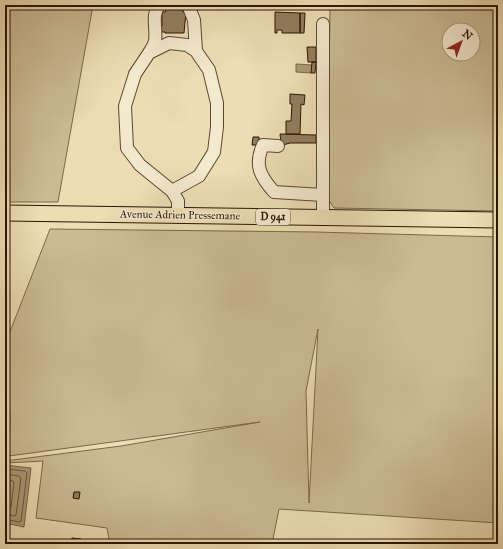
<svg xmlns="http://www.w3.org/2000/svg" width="503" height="549" viewBox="0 0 503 549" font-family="'IM FELL Great Primer',serif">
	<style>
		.green { fill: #cbbb95; stroke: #7c684a; fill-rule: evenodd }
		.water { fill: #ab9977; stroke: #786447 }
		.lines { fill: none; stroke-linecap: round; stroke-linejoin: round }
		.shore { stroke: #6c573c; stroke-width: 1 }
		.building { fill: #907d5e; stroke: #2c1500 }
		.minor-casing { stroke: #5c472d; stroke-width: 14 }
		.major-casing { stroke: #2c1500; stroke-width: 17 }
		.minor { stroke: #f3e9ce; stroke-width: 12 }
		.major { stroke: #ecddb4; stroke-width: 15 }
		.labels { text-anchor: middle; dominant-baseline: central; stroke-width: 3; stroke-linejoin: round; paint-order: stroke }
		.shield { fill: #f3e9ce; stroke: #68553e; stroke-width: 1 }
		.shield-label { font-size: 10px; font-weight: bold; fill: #2c1500 }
		.street-label { font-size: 11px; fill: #2c1500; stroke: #f3e9ce }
	</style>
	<rect width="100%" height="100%" fill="#ecddb4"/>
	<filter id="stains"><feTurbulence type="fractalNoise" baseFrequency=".005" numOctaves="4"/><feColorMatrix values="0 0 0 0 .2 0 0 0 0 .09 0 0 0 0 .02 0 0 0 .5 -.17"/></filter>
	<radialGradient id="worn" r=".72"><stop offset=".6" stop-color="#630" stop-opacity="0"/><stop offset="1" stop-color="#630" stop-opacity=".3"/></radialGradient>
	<path class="green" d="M 5,5 L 93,5 L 58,202 L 5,202 Z
		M 326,5 L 498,5 L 498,211 L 334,208 L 327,197 L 330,11 ZM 449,30 L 473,30 L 473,54 L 449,54 Z
		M 50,229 L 316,232 L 498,237 L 498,523 L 279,509 L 272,544 L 110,544 L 107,528 L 36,518 L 43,461 L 5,463 L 5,461 L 121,446 L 260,422 L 9,456 L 10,417 L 6,342 ZM 318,329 L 309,503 L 306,391 Z"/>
	<path class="water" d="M 296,64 L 312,65 L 311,73 L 296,72 Z
		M 5,465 L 31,468 L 24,527 L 5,523 Z"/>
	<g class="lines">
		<path class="shore" d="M 5,469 L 25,471 L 27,473 L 21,521 L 19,522 L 5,519
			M 5,474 L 19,476 L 21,478 L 16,515 L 15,516 L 5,514
			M 5,480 L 13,481 L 14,483 L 11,507 L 10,508 L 5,508"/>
	</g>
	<path class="building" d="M 169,5 L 180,5 L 183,12 L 186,12 L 184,33 L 165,33 L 165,32 L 161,32 L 161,26 L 162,26 L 162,12 L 165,12 Z
		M 275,12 L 300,13 L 300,33 L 282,33 L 282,30 L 277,30 L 277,33 L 275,33 Z
		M 300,13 L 305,13 L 304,33 L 300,33 Z
		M 307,47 L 316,47 L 316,62 L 308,62 Z
		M 312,62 L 316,62 L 315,73 L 311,73 Z
		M 290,94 L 305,95 L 304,105 L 301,104 L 300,134 L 286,134 L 286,121 L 291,121 L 292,104 L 290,104 Z
		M 280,134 L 316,135 L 316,143 L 290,143 L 283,145 L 281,143 Z
		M 253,137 L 259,137 L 259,145 L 252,145 Z
		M 5,243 L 8,243 L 8,259 L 5,259 Z
		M 74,492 L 80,492 L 79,499 L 73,498 Z
		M 72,538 L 81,539 L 80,544 L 71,544 Z"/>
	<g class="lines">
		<defs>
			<path id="minor" d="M 188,5 L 194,20 L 196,51
				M 323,24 L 323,217
				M 149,53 C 151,50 154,45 155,41 C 157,29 151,16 159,5
				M 278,146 L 263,145 C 254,165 260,176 274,192 L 323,195
				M 172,191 L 199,176 L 214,152 L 217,127 L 217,103 L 209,70 L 196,51 L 187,45 L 169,43 L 149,53 L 135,74 L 125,106 L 127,148 L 140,165 L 172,191 L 178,201 L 178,216"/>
			<path id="major" d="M 5,213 L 498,220"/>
		</defs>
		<use href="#minor" class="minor-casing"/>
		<use href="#major" class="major-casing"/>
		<use href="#minor" class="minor"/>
		<use href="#major" class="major"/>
	</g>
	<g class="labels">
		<rect class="shield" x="256" y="209" width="34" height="16" rx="3"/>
		<g class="shield-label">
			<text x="273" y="217">D 941</text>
		</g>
		<g class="street-label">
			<text transform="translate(180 215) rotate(1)">Avenue Adrien Pressemane</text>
		</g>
	</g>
	<rect width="503" height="549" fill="none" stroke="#ecddb4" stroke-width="20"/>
	<rect x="6" y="6" width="491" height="537" fill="none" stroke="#2c1500" stroke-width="2"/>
	<rect x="10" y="10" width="483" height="529" fill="none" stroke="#2c1500"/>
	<g transform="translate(461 42) rotate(41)"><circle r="19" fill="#f3e9ce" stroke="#a3947c"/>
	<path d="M0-3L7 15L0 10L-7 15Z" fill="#8f2418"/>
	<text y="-6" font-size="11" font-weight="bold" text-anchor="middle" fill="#2c1500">N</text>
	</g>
	<rect width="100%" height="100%" filter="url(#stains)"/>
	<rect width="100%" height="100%" fill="url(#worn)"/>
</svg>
